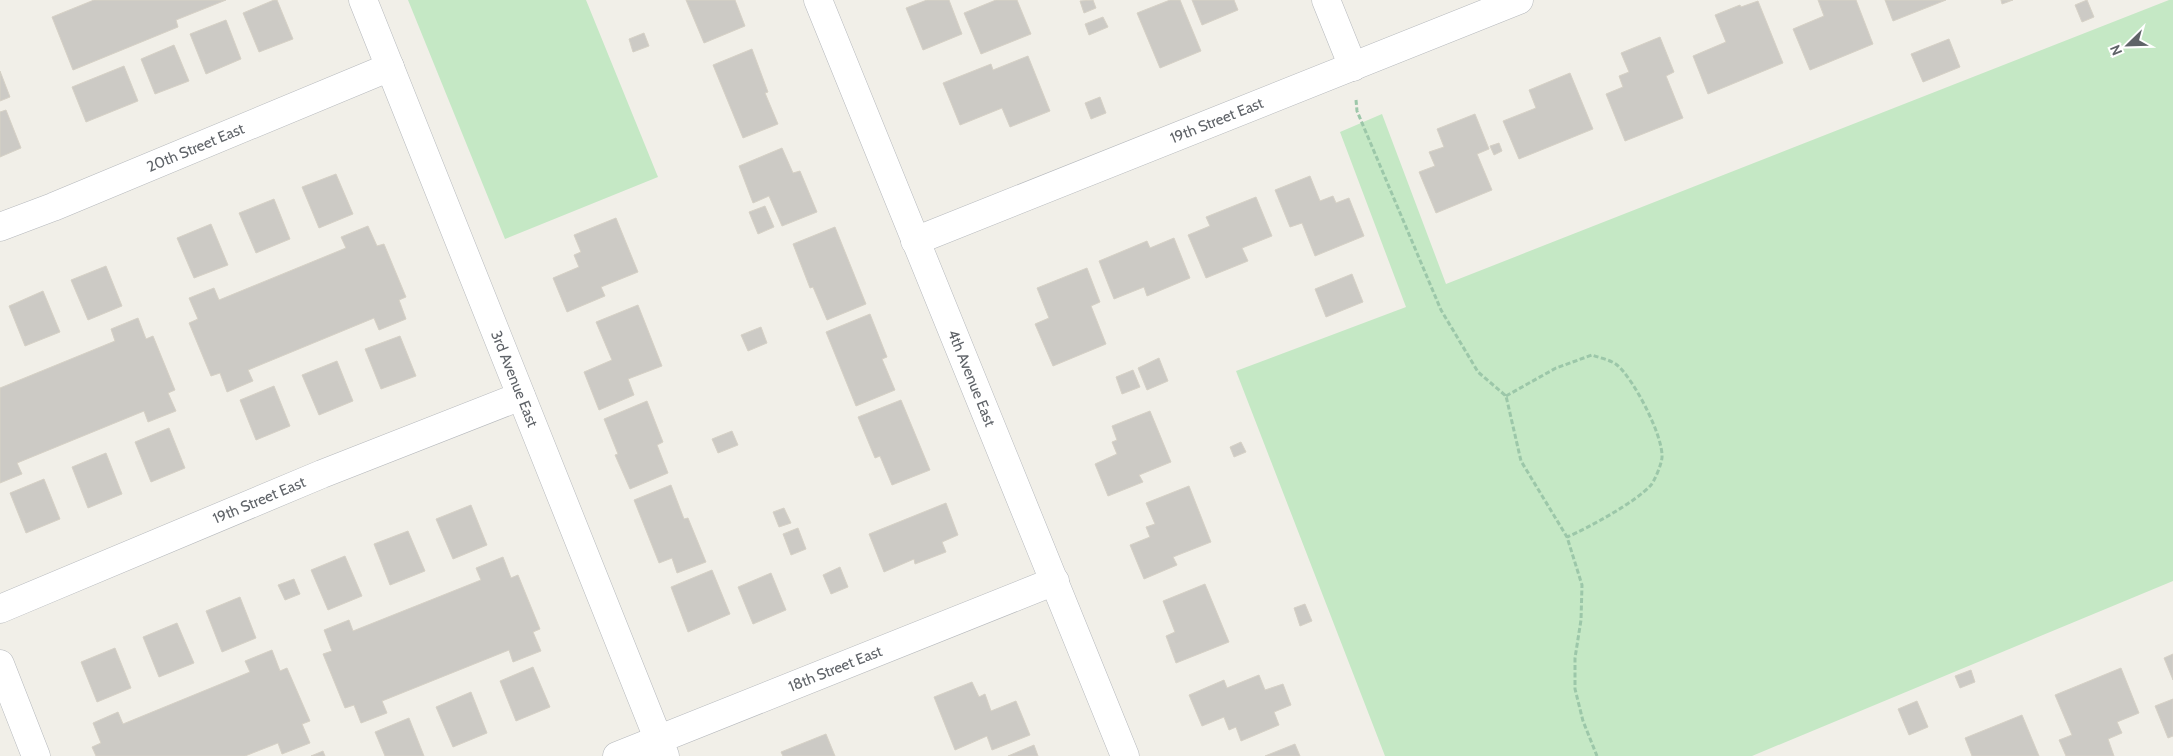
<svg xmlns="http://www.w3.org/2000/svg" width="2173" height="756" viewBox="0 0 2173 756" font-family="Cabin,sans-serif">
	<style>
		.green { fill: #c5e8c5 }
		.building { fill: #cccac5; stroke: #d6d1c6 }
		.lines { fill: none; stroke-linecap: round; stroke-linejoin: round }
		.minor-casing { stroke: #b5b8bc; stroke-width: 29 }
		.path { stroke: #9cc7a9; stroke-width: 3; stroke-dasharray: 5 2.5; stroke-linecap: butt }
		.minor { stroke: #fff; stroke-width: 28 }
		.labels { text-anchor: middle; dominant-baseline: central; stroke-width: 4; stroke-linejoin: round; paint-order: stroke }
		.street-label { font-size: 15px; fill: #5f6368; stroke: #fff }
	</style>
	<rect width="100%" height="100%" fill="#f1efe8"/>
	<path class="green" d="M 408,0 L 586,0 L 658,177 L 505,239 Z
		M 2169,0 L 2173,0 L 2173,581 L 1752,756 L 1385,756 L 1236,371 L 1406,307 L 1340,132 L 1382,114 L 1446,284 Z"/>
	<path class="building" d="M 94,0 L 226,0 L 176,20 L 178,27 L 73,70 L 52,17 Z
		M 274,0 L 277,0 L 293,39 L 259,52 L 243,13 Z
		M 686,0 L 735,0 L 745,26 L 704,43 Z
		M 927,0 L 949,0 L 962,34 L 923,50 L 906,8 Z
		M 996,0 L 1017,0 L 1031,34 L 981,54 L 964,13 Z
		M 1093,0 L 1096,8 L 1084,13 L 1080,1 Z
		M 1170,0 L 1180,0 L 1201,51 L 1160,68 L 1137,13 Z
		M 1192,0 L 1234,0 L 1238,10 L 1202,25 Z
		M 1818,0 L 1856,0 L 1873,44 L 1810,70 L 1793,29 L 1824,16 Z
		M 1885,0 L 1946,0 L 1893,21 Z
		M 2001,0 L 2013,0 L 2002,4 Z
		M 2087,0 L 2094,17 L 2082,22 L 2075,5 Z
		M 1758,1 L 1783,63 L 1708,94 L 1693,56 L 1726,42 L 1715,15 L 1740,5 L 1741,7 Z
		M 1103,17 L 1108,27 L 1089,35 L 1085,24 Z
		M 226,20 L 241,59 L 206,74 L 190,34 Z
		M 644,33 L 649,46 L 633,52 L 629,39 Z
		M 1660,37 L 1674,72 L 1666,76 L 1683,118 L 1625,141 L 1606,94 L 1623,87 L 1619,76 L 1629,72 L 1621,53 Z
		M 1949,39 L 1960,67 L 1923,82 L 1911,54 Z
		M 174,45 L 189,81 L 155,94 L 141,59 Z
		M 752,49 L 768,92 L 765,93 L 778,124 L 743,138 L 713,65 Z
		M 1028,56 L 1050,111 L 1010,127 L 1002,108 L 960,125 L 943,83 L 991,64 L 993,70 Z
		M 124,66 L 138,101 L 86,122 L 72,87 Z
		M 0,71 L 10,97 L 0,101 Z
		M 1570,73 L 1593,129 L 1519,159 L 1503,121 L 1536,108 L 1529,90 Z
		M 1100,97 L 1106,113 L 1091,119 L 1085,103 Z
		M 6,110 L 21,148 L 0,157 L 0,112 Z
		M 1475,114 L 1489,149 L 1477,154 L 1492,190 L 1436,213 L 1419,172 L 1435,166 L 1429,152 L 1444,147 L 1437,129 Z
		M 1499,143 L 1502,151 L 1494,155 L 1490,146 Z
		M 782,148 L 793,173 L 800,171 L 817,212 L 782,226 L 769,196 L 753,203 L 739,166 Z
		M 336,174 L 353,214 L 319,228 L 302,187 Z
		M 1310,176 L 1320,201 L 1333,196 L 1336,203 L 1349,198 L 1364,236 L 1315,256 L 1302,223 L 1290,227 L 1275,190 Z
		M 1256,197 L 1272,236 L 1242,248 L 1248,261 L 1206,278 L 1188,235 L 1210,226 L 1206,217 Z
		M 274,199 L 290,239 L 256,253 L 239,213 Z
		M 765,206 L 774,227 L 758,234 L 749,212 Z
		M 616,218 L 638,272 L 601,287 L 605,296 L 567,312 L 553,278 L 579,267 L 574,255 L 581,252 L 574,235 Z
		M 211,224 L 228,265 L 194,278 L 177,238 Z
		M 368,226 L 377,246 L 384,244 L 406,297 L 399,300 L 406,319 L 379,330 L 374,318 L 248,370 L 253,381 L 227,392 L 220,373 L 211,376 L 189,323 L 198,319 L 189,298 L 214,288 L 219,300 L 346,248 L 341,237 Z
		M 835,227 L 866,304 L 827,320 L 813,287 L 810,288 L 793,244 Z
		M 1174,238 L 1190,278 L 1147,296 L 1144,287 L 1114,299 L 1099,261 L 1147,241 L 1150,248 Z
		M 106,266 L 122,306 L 88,320 L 71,280 Z
		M 1087,268 L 1100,302 L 1091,306 L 1106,344 L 1053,366 L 1035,324 L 1049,318 L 1037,288 Z
		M 1352,274 L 1363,302 L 1326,317 L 1315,289 Z
		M 43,291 L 60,332 L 25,346 L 9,306 Z
		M 638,305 L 662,366 L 628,379 L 634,395 L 599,410 L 584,372 L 612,360 L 596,322 Z
		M 870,314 L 887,357 L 882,359 L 895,390 L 856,406 L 826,332 Z
		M 138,318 L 146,339 L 153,336 L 175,390 L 168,393 L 176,411 L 148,422 L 144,411 L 17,463 L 22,474 L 0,483 L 0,388 L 115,341 L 111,329 Z
		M 761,327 L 767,343 L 748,351 L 741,335 Z
		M 400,336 L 416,376 L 381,389 L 365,349 Z
		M 1159,358 L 1168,381 L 1147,390 L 1138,368 Z
		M 337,361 L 353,401 L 319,415 L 302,375 Z
		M 1133,370 L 1140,387 L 1122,394 L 1116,377 Z
		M 274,386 L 290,426 L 256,440 L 240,400 Z
		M 901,400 L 930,470 L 892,485 L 880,456 L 875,458 L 858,417 Z
		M 647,401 L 663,442 L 657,445 L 668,473 L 630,489 L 615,455 L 618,454 L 604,419 Z
		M 1150,411 L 1171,462 L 1139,475 L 1143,482 L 1108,496 L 1095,464 L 1117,454 L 1112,442 L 1117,440 L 1112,426 Z
		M 169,428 L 185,468 L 151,482 L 135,442 Z
		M 732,431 L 738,445 L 718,453 L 712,439 Z
		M 1241,442 L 1246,452 L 1234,457 L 1230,447 Z
		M 106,453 L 122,494 L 88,508 L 72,467 Z
		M 44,479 L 60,519 L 26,533 L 10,493 Z
		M 671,485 L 684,519 L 688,518 L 706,562 L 677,573 L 672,558 L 659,563 L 634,500 Z
		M 1189,486 L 1211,542 L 1173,557 L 1177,565 L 1144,579 L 1130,545 L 1150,537 L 1146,527 L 1155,524 L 1146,503 Z
		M 946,503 L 958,535 L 942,542 L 946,552 L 915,564 L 914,559 L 884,572 L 869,534 Z
		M 471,505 L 487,545 L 453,559 L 436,519 Z
		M 784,508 L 791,523 L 779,527 L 773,512 Z
		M 798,528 L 806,549 L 791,555 L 783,534 Z
		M 408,531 L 425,571 L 390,585 L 374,544 Z
		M 345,556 L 362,596 L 328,610 L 311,570 Z
		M 503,557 L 511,578 L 518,575 L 540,629 L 533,632 L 541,651 L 513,662 L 509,650 L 382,701 L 387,713 L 361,723 L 354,705 L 345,708 L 323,654 L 332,651 L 324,630 L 349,620 L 353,631 L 481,580 L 476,568 Z
		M 840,567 L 848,587 L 831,594 L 823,575 Z
		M 712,570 L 730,614 L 688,632 L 671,587 Z
		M 771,573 L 786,610 L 753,624 L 738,587 Z
		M 294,579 L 300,594 L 285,600 L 278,585 Z
		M 1205,584 L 1229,642 L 1176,663 L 1166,636 L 1175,632 L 1163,601 Z
		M 240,597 L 256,638 L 222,652 L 206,611 Z
		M 1305,604 L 1312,621 L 1300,626 L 1294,608 Z
		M 177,623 L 194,663 L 159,677 L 143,637 Z
		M 115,648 L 131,688 L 97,702 L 81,662 Z
		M 272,650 L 280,671 L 287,668 L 310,721 L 302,724 L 310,743 L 282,754 L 278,743 L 245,756 L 96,756 L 92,747 L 101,743 L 93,723 L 118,712 L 123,724 L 250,672 L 245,661 Z
		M 2173,654 L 2173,680 L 2164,658 Z
		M 533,667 L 550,707 L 516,721 L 500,681 Z
		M 2121,668 L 2139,713 L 2117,722 L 2122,733 L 2108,739 L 2114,756 L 2066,756 L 2059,740 L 2072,735 L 2055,695 Z
		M 1971,670 L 1975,682 L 1960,688 L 1955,676 Z
		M 1259,675 L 1265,690 L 1283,684 L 1291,705 L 1274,712 L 1279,725 L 1241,741 L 1236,727 L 1229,730 L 1224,717 L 1202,726 L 1189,695 L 1224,680 L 1227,688 Z
		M 972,682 L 979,697 L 985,694 L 991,711 L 1016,701 L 1030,735 L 992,750 L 987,736 L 955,750 L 934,697 Z
		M 471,692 L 487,733 L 453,747 L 436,707 Z
		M 2173,699 L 2173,736 L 2168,738 L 2155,706 Z
		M 1917,701 L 1928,727 L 1909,735 L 1898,709 Z
		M 2022,715 L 2039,756 L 1972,756 L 1965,738 Z
		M 409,718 L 424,756 L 385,756 L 375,732 Z
		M 826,734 L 835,756 L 783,756 L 781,752 Z
		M 1295,744 L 1300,756 L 1265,756 Z
		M 1034,745 L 1038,756 L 1008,756 Z
		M 323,751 L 325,756 L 311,756 Z"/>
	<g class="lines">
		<defs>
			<g id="minor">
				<path id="s1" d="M 363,0 L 665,756"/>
				<path id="s2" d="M 818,0 L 1125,756"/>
				<path d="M 1326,0 L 1353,67"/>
				<path id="s3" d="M 0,227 L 53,207 L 390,67"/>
				<path id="s4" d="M 915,241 L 1519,0"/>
				<path id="s5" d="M 0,609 L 322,474 L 521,396"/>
				<path d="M 0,664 L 36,756"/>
				<path id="s6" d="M 617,756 L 1055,581"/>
			</g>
		</defs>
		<use href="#minor" class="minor-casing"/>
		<path class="path" d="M 1356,100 L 1357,111 L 1441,310 L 1478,372 L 1506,396 L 1521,461 L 1567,537 L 1582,585 L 1581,620 L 1575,658 L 1575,689 L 1583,721 L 1597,756
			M 1506,396 L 1556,368 L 1592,355 C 1600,358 1611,360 1617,365 C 1633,378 1663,435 1662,457 C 1662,463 1655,480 1651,485 C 1636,502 1588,528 1567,537"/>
		<use href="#minor" class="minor"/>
	</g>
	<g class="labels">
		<g class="street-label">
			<text stroke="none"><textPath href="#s4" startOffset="325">19th Street East</textPath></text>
			<text stroke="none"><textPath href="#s3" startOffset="211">20th Street East</textPath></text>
			<text stroke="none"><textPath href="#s1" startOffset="408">3rd Avenue East</textPath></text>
			<text stroke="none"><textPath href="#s2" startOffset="408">4th Avenue East</textPath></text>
			<text stroke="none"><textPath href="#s5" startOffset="281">19th Street East</textPath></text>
			<text stroke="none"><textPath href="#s6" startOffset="235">18th Street East</textPath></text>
		</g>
	</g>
	<g transform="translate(2128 45) rotate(247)" stroke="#ffffff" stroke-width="4" paint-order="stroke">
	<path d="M0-4L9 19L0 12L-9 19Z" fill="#5f6368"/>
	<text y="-8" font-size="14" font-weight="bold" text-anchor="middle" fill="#5f6368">N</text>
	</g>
</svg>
